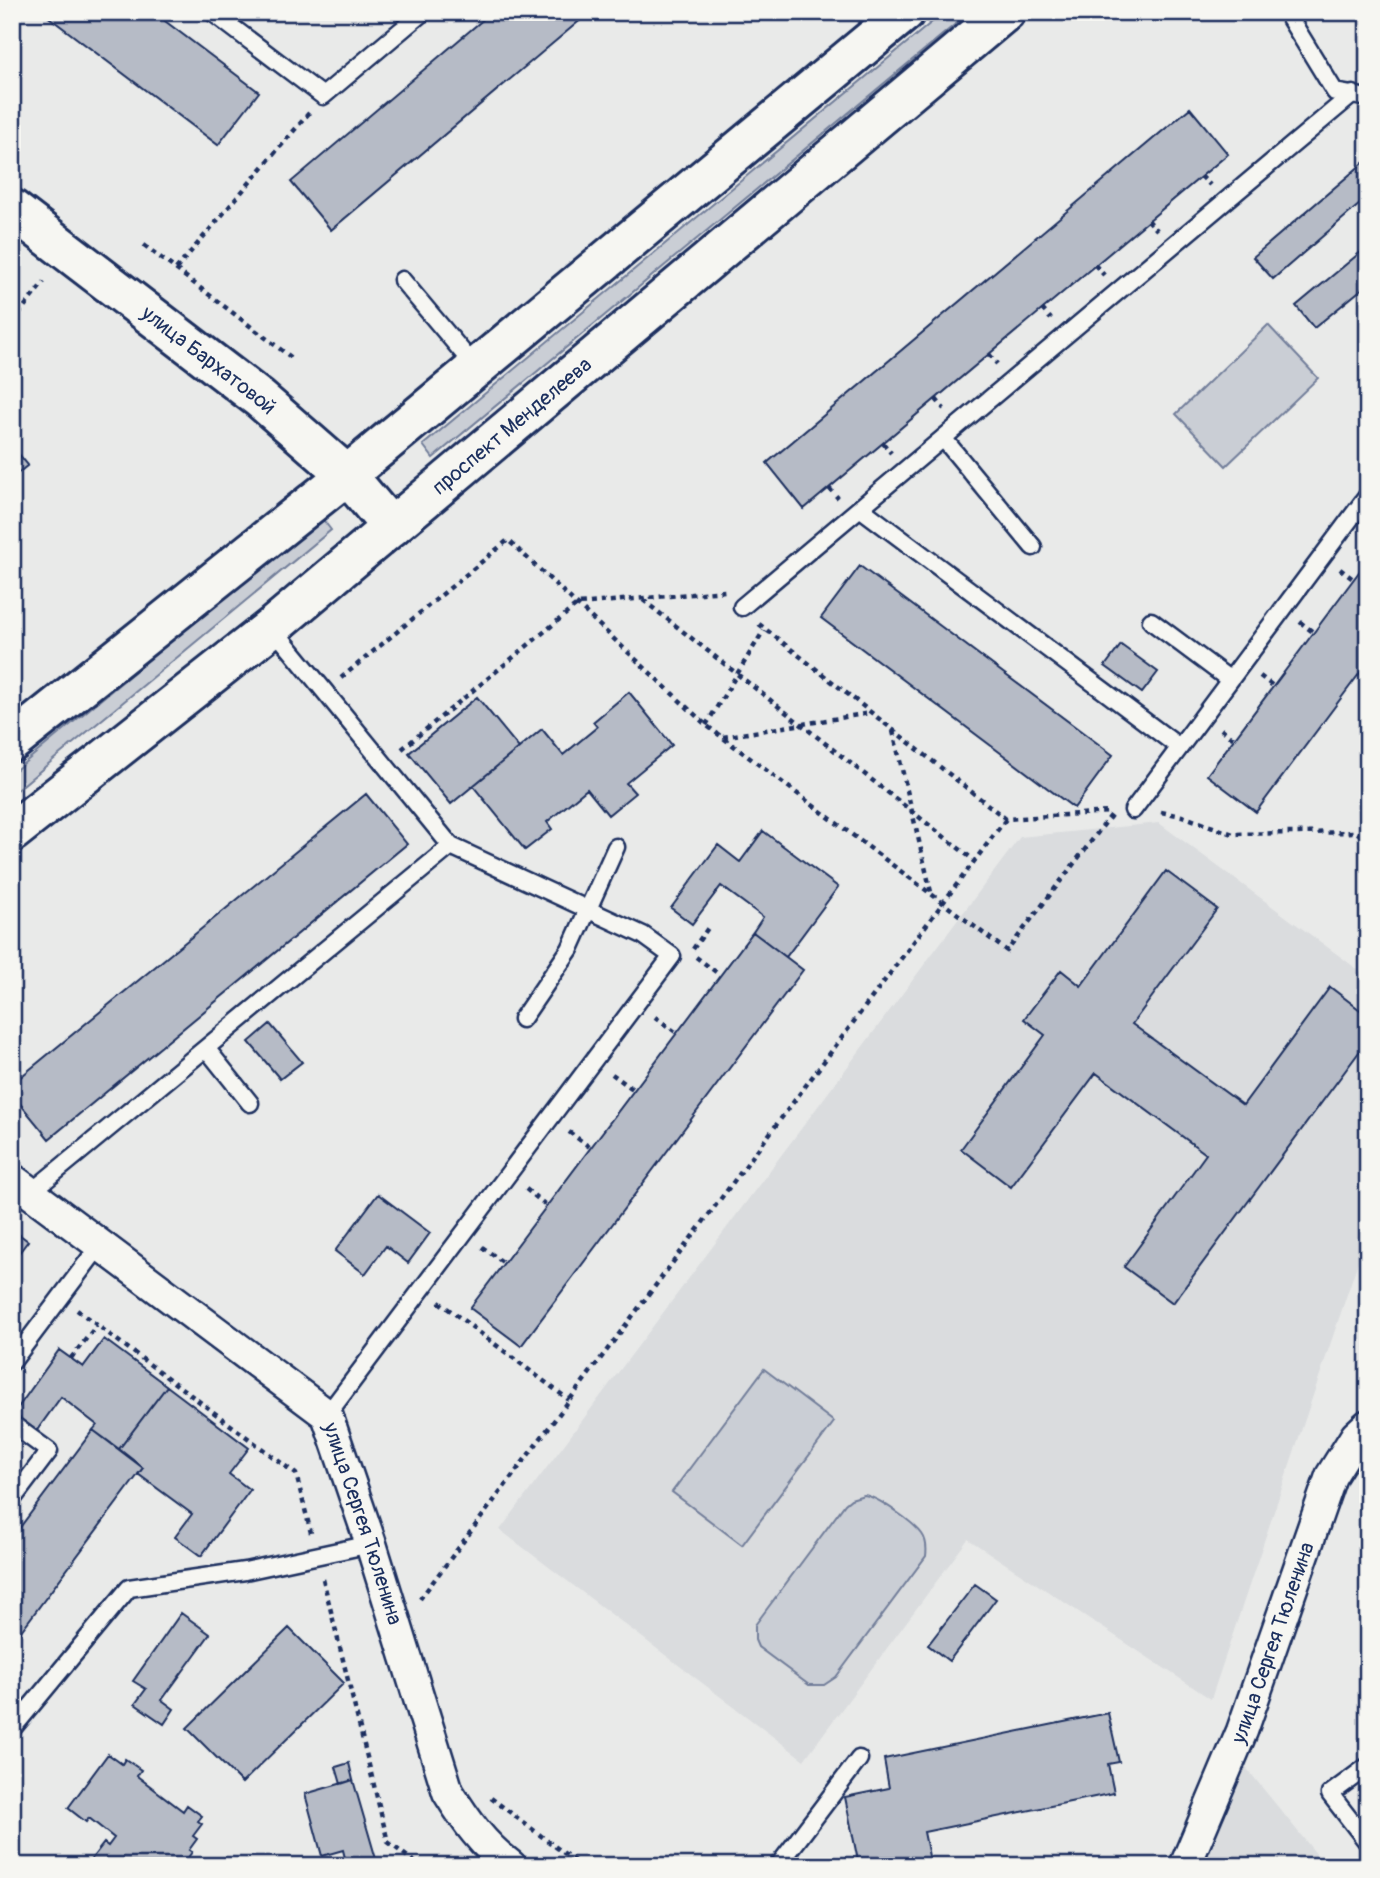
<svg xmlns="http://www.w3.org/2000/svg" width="1380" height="1878" viewBox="0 0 1380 1878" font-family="Pangolin,sans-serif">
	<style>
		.built { fill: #dadcde }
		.green { fill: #caced5; stroke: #727e9a; stroke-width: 2 }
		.building { fill: #b6bbc6; stroke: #1b2f5e; stroke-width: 2 }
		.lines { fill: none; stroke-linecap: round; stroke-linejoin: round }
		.service-casing { stroke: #1b2f5e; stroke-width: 21 }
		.minor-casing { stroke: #1b2f5e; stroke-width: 35 }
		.tertiary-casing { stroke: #1b2f5e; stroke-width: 44 }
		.secondary-casing { stroke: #1b2f5e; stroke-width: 44 }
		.path { stroke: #1b2f5e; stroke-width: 4.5; stroke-dasharray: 5 5; stroke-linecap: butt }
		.service { stroke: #f6f6f2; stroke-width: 16 }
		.minor { stroke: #f6f6f2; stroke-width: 30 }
		.tertiary { stroke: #f6f6f2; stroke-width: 38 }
		.secondary { stroke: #f6f6f2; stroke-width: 38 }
		.labels { text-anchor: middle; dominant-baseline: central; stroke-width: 7; stroke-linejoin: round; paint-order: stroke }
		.street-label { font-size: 21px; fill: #1b2f5e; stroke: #f6f6f2 }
	</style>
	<rect width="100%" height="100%" fill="#e9eae9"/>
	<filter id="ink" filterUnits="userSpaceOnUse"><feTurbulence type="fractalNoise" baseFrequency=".0143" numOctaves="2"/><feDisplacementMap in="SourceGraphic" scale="14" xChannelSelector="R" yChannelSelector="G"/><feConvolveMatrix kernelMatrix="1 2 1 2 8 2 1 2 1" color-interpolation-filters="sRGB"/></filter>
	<g filter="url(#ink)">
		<path class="built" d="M 1159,823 L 1368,977 L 1368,1232 L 1211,1699 L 968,1539 L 804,1760 L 500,1530 L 1020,837 Z
			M 1239,1759 L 1326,1866 L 1199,1866 Z"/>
		<path class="green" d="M 944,12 L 970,12 L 433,458 L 423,445 Z
			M 1268,325 L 1318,378 L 1226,466 L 1176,414 Z
			M 321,517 L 331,530 L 12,794 L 12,773 Z
			M 764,1369 L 834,1422 L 742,1545 L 672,1492 Z
			M 864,1495 C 878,1497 913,1522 922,1534 C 927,1541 927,1548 926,1556 L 836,1677 L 824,1685 L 809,1685 L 758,1647 L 755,1640 L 755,1625 L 845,1504 L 851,1499 Z"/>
		<path class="building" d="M 42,12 L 153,12 L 259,92 L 218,145 Z
			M 492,12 L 590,12 L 331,230 L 291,182 Z
			M 1190,108 L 1228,154 L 804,509 L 767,463 Z
			M 1368,159 L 1368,197 L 1273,279 L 1253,257 Z
			M 1368,246 L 1368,284 L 1314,328 L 1296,306 Z
			M 12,446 L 28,465 L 12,478 Z
			M 1368,560 L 1368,662 L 1256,812 L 1207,775 Z
			M 860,566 L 1113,755 L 1074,808 L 821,618 Z
			M 1121,645 L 1158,672 L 1142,693 L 1105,666 Z
			M 629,692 L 672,745 L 626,783 L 635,793 L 608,815 L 587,789 L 547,822 L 552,829 L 525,850 L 473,786 L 542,729 L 563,755 L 597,727 L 593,722 Z
			M 477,697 L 519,748 L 451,804 L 409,753 Z
			M 366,794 L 407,844 L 49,1139 L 12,1094 L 12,1084 Z
			M 763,831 L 838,887 L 786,957 L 753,932 L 763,917 L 721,886 L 692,924 L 671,908 L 718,845 L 740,862 Z
			M 1166,871 L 1217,909 L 1132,1024 L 1243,1105 L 1330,987 L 1368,1016 L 1368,1040 L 1173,1303 L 1124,1267 L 1206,1154 L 1096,1073 L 1011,1187 L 961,1149 L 1045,1035 L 1024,1019 L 1061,970 L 1081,986 Z
			M 753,932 L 803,970 L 521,1346 L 470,1308 Z
			M 270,1024 L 302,1062 L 280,1079 L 249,1042 Z
			M 378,1194 L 430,1233 L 408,1263 L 386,1246 L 365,1274 L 335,1251 Z
			M 12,1229 L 28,1241 L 12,1262 Z
			M 104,1339 L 167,1386 L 119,1449 L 93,1430 L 97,1425 L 61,1397 L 35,1433 L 12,1416 L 59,1350 L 83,1367 Z
			M 167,1386 L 249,1448 L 229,1474 L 250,1490 L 201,1556 L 175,1537 L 192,1514 L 138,1474 L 143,1468 L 119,1449 Z
			M 93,1430 L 143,1468 L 12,1643 L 12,1538 Z
			M 975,1584 L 996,1599 L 949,1661 L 928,1645 Z
			M 181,1613 L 210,1634 L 162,1700 L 174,1709 L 164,1724 L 135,1704 L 146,1689 L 133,1681 Z
			M 289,1628 L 344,1683 L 242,1783 L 187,1728 Z
			M 1108,1713 L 1119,1762 L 1108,1764 L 1114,1793 L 924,1832 L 931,1866 L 859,1866 L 845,1797 L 889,1788 L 884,1759 Z
			M 108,1754 L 122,1764 L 125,1759 L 141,1770 L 137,1776 L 183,1811 L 187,1805 L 202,1816 L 198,1821 L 202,1824 L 193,1836 L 197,1839 L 189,1850 L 192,1852 L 182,1866 L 86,1866 L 104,1843 L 108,1846 L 114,1838 L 89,1818 L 86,1822 L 68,1808 Z
			M 349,1763 L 353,1780 L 341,1784 L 336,1767 Z
			M 353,1780 L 378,1866 L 347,1866 L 343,1850 L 322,1856 L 305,1794 Z"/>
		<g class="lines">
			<defs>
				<path id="service" d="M 212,12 L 323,96 L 423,12
					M 1286,12 L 1335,92 L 1368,98
					M 402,280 L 476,368
					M 943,438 L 1033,547
					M 860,508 L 1179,747
					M 742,607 L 1353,94
					M 1151,621 L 1230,680
					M 272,627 L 451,846 L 643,935 L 672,956 L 327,1415
					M 1133,810 L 1368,495
					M 522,1019 L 570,949 L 616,847
					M 206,1048 L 250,1103
					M 30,1193 L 451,846
					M 12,1362 L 100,1245
					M 12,1424 L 49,1451 L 12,1500
					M 12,1729 L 129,1588 L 245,1571 L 371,1544
					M 1368,1766 L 1330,1794 L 1368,1843
					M 778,1866 L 859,1759"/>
				<g id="minor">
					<path id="s1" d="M 12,1179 L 327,1415 L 371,1544 L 448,1792 C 466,1821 483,1845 511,1866"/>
					<path id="s2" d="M 1185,1866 L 1242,1731 L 1331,1476 L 1356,1436 L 1368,1425"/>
				</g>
				<g id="tertiary">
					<path id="s3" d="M 12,209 L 260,399 L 347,475 L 391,527"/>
				</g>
				<g id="secondary">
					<path d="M 12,742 L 347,475 L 905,12"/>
					<path id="s4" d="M 12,832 L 272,627 L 1005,12"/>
				</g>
			</defs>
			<use href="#service" class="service-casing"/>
			<use href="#minor" class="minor-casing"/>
			<use href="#tertiary" class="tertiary-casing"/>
			<use href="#secondary" class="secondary-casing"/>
			<path class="path" d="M 1201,176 L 1210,185
				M 1148,220 L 1157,230
				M 144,245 L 292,358
				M 1095,265 L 1104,275
				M 176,269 L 309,113
				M 1042,309 L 1051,319
				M 12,322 L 44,282
				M 989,354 L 997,364
				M 936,399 L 944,409
				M 883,443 L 891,453
				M 829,488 L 838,498
				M 1340,569 L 1353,579
				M 643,600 L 975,861
				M 1300,622 L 1313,632
				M 759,624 L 1006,819 L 1109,812
				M 1260,676 L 1273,686
				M 341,678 L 508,540 L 706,725 L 1007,951 L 1112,814
				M 706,725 L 764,630
				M 1221,729 L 1234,739
				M 893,731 L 931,892
				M 723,737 L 870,713
				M 402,749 L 578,604 L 725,591
				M 1161,812 L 1182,816 L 1233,834 L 1356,832 L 1368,840
				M 693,949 L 710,925
				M 696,957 L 720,975
				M 655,1017 L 677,1033
				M 612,1074 L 634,1090
				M 569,1132 L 591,1148
				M 526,1189 L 547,1206
				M 482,1247 L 504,1263
				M 439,1302 L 569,1400
				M 77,1310 L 296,1474 L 311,1533
				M 71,1358 L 97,1325
				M 323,1579 L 388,1842 L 420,1866
				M 420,1599 L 1006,819
				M 491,1798 L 581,1866"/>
			<use href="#service" class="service"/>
			<use href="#minor" class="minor"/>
			<use href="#tertiary" class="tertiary"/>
			<use href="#secondary" class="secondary"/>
		</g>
	</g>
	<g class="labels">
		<g class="street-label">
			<text stroke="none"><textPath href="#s3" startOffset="248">улица Бархатовой</textPath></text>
			<text stroke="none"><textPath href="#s4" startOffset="644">проспект Менделеева</textPath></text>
			<text stroke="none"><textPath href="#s1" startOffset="508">улица Сергея Тюленина</textPath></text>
			<text stroke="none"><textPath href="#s2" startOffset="240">улица Сергея Тюленина</textPath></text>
		</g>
	</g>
	<rect width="1380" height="1878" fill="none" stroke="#f6f6f2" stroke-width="42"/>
	<rect x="21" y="21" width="1338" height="1836" fill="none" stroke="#1b2f5e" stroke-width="2.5" filter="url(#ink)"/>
</svg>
